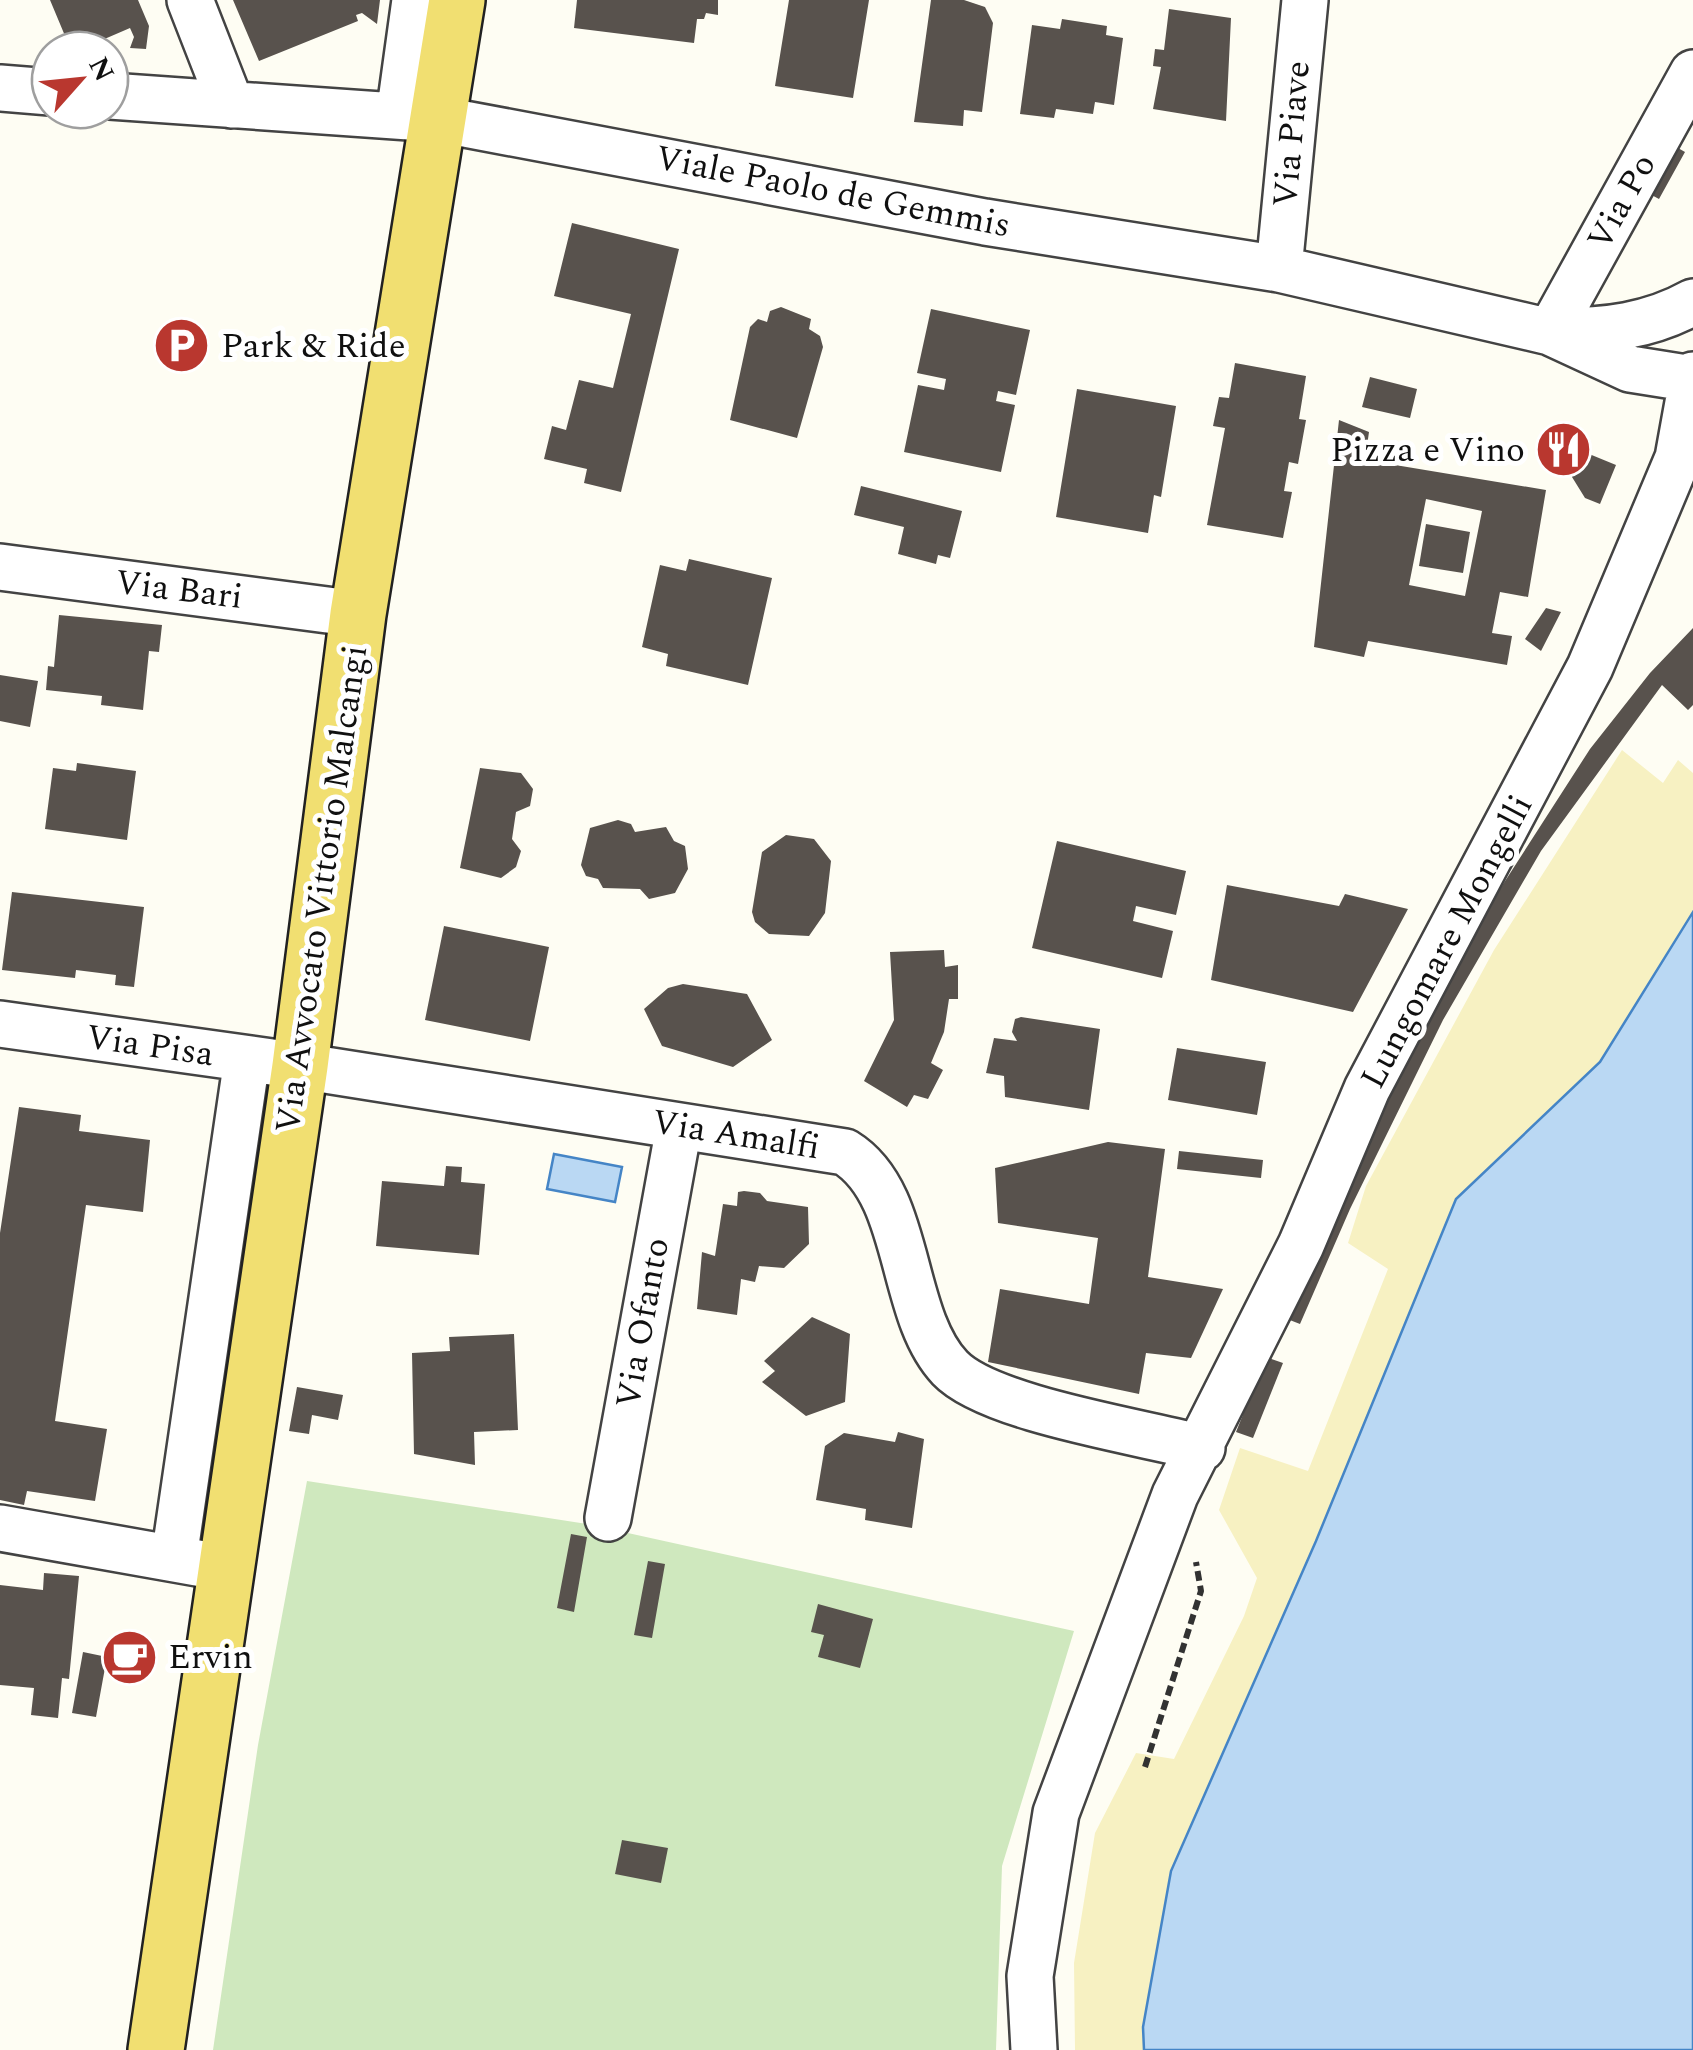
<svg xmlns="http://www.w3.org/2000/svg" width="1693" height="2050" viewBox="0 0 1693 2050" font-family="Spectral,serif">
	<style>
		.green { fill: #cfe8be }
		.sand { fill: #f7f1c2 }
		.water { fill: #bad8f3; stroke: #4585c6; stroke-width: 2.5 }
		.building { fill: #58524d; fill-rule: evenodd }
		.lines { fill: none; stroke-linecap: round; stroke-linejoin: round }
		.minor-casing { stroke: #434343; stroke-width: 50 }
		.major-casing { stroke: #212121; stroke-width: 60 }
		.path { stroke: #323232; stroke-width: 6; stroke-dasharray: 10 5; stroke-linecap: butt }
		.minor { stroke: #fff; stroke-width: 45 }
		.major { stroke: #f1df71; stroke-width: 55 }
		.labels { text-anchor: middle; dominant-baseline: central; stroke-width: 10; stroke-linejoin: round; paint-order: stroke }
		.street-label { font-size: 35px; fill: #101010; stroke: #fff }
		.poi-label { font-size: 35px; fill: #101010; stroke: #fff; text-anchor: start }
	</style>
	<rect width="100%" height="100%" fill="#fefdf3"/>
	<path class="green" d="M 307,1481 L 587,1524 L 1074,1631 L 1002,1866 L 996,2050 L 213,2050 L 258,1745 Z"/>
	<path class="sand" d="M 1622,750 L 1663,783 L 1678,760 L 1693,773 L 1693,912 L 1600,1062 L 1456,1199 L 1316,1541 L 1171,1871 L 1143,2026 L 1144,2050 L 1075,2050 L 1074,1963 L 1095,1833 L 1136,1753 L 1174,1759 L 1244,1616 L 1257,1578 L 1219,1510 L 1240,1448 L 1308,1471 L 1388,1269 L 1348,1243 L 1366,1186 L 1494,950 Z"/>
	<path class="water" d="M 1693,912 L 1693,2050 L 1144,2050 L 1143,2027 L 1171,1871 L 1316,1541 L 1456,1199 L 1600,1062 Z
		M 554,1154 L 622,1167 L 615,1202 L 547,1189 Z"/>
	<path class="building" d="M 50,0 L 138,0 L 149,26 L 146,49 L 130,48 L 134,37 L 130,28 L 79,50 L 61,50 L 68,43 Z
		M 233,0 L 380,0 L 377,24 L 362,13 L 356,15 L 358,21 L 259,61 Z
		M 577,0 L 718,0 L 718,15 L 706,13 L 704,19 L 697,19 L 694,43 L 574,28 Z
		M 789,0 L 869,0 L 853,98 L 775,86 Z
		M 931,0 L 964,0 L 985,7 L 993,23 L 982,112 L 964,110 L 963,126 L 914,122 Z
		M 1169,9 L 1231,18 L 1226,121 L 1153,109 L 1161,67 L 1153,66 L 1155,49 L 1164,50 Z
		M 1062,19 L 1107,26 L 1106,35 L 1123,38 L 1114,105 L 1095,102 L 1093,114 L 1056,109 L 1054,118 L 1020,114 L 1032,25 L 1060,29 Z
		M 1671,144 L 1685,152 L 1659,199 L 1646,192 Z
		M 572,223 L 679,249 L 621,492 L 584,483 L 587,469 L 544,459 L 552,426 L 566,430 L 579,380 L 613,388 L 631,314 L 554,296 Z
		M 781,307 L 811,319 L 809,329 L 820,336 L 823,347 L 797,438 L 730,420 L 750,327 L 758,319 L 767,322 L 770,311 Z
		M 931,309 L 1030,330 L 1016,395 L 998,391 L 996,401 L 1015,405 L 1001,472 L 904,452 L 918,385 L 944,390 L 946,379 L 917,373 Z
		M 1235,363 L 1306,376 L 1299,419 L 1306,420 L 1298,464 L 1289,462 L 1284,491 L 1292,492 L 1283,538 L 1207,525 L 1225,428 L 1213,426 L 1219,397 L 1229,398 Z
		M 1370,377 L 1417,389 L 1410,418 L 1362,407 Z
		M 1077,389 L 1176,406 L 1161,497 L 1154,495 L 1148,533 L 1056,517 Z
		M 1339,420 L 1369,432 L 1365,460 L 1546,490 L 1528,597 L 1500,592 L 1492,633 L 1512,636 L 1507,665 L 1368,641 L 1364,657 L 1314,647 ZM 1426,499 L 1482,511 L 1465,596 L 1409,585 Z
		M 1577,449 L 1616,465 L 1600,504 L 1585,498 L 1572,477 Z
		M 861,486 L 962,511 L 950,558 L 938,555 L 936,564 L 898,554 L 904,527 L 854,515 Z
		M 1426,524 L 1470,532 L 1463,573 L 1419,566 Z
		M 689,559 L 772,578 L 748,685 L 666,666 L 668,654 L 642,647 L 660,565 L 686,571 Z
		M 1546,608 L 1561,612 L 1541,651 L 1525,639 Z
		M 59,615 L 162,625 L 159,652 L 149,651 L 143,710 L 101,705 L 102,696 L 46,690 L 48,666 L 54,667 Z
		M 1693,628 L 1693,705 L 1688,710 L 1662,685 L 1541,851 L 1443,1020 L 1350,1209 L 1300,1324 L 1282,1317 L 1460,951 L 1590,749 L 1650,673 Z
		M 0,675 L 38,681 L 30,727 L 0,721 Z
		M 77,763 L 136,771 L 127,840 L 45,829 L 53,768 L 76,771 Z
		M 480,768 L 521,773 L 533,789 L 530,806 L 516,812 L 512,839 L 521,851 L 516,867 L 501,878 L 460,868 Z
		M 618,820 L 631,824 L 635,832 L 666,827 L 674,841 L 685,846 L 688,869 L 675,893 L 649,899 L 640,889 L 603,888 L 598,879 L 586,876 L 581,865 L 590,828 Z
		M 786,835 L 814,839 L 831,861 L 825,913 L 809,936 L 769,934 L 755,922 L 752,912 L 762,852 Z
		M 1057,841 L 1186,871 L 1176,915 L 1136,906 L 1133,921 L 1173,931 L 1162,978 L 1032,948 Z
		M 1227,885 L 1339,906 L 1345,894 L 1408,909 L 1353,1012 L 1211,980 Z
		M 12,892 L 144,907 L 134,987 L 115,985 L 116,975 L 76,970 L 75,978 L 2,970 Z
		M 444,926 L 549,947 L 530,1041 L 425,1020 Z
		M 944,950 L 945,967 L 958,965 L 958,999 L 949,999 L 944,1032 L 931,1063 L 943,1070 L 928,1099 L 914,1095 L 907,1107 L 864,1081 L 894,1020 L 890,952 Z
		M 683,984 L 747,994 L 772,1040 L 733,1067 L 662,1046 L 644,1009 L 668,988 Z
		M 1021,1017 L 1100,1029 L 1089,1110 L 1005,1097 L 1004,1076 L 986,1073 L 994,1038 L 1017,1041 L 1012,1032 L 1015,1019 Z
		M 1177,1048 L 1266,1062 L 1257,1115 L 1168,1100 Z
		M 19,1107 L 81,1115 L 79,1131 L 150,1140 L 143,1212 L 86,1205 L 55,1421 L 107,1429 L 95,1501 L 27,1491 L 24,1505 L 0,1500 L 0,1233 Z
		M 1108,1142 L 1165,1149 L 1148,1277 L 1223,1289 L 1191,1358 L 1146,1353 L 1139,1394 L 988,1362 L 1000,1289 L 1089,1304 L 1098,1238 L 998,1223 L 995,1168 Z
		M 1179,1151 L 1263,1160 L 1261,1178 L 1177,1169 Z
		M 446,1166 L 462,1167 L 461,1182 L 485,1184 L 479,1255 L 376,1246 L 382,1181 L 444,1186 Z
		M 744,1191 L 760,1193 L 767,1201 L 808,1207 L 809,1244 L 784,1268 L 759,1266 L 755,1282 L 741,1279 L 737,1315 L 697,1309 L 702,1252 L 715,1256 L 723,1204 L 737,1206 L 738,1192 Z
		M 812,1317 L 850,1334 L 845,1402 L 806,1416 L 762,1382 L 775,1371 L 764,1361 Z
		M 514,1334 L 518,1430 L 474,1432 L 475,1465 L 414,1454 L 412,1353 L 450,1351 L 449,1337 Z
		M 1266,1357 L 1283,1363 L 1253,1438 L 1236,1432 Z
		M 297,1387 L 343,1395 L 338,1420 L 312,1415 L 309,1434 L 289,1431 Z
		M 898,1432 L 924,1439 L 912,1528 L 865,1520 L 866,1509 L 816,1500 L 825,1446 L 844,1433 L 895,1442 Z
		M 571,1534 L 587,1537 L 574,1612 L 557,1608 Z
		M 648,1561 L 665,1564 L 652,1638 L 634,1635 Z
		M 44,1573 L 79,1576 L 69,1679 L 62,1678 L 58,1718 L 31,1715 L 34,1688 L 0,1685 L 0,1585 L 43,1590 Z
		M 818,1604 L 873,1619 L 860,1668 L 818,1657 L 824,1635 L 811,1632 Z
		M 83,1652 L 107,1657 L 96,1717 L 72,1713 Z
		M 622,1840 L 668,1848 L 661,1883 L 615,1874 Z"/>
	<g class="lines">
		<defs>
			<path id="minor" d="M 190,0 L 231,105
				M 0,88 L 50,92
				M 110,96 L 438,119 L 985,222 L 1279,269 L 1550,332 L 1630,369 L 1693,379
				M 399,116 L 415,0
				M 1279,269 L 1305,0
				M 1557,331 C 1605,331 1650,326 1693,302
				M 1550,332 L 1693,73
				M 0,567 L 358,614
				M 0,1024 L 300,1066 L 845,1152 C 913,1194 898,1313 950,1368 C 989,1409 1142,1432 1202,1448
				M 608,1518 L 679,1127
				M 0,1528 L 203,1564
				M 174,1558 L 247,1059
				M 1034,2050 L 1030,1976 L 1056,1813 L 1175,1495 L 1301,1245 L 1367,1089 L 1590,667 L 1678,458 L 1693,375"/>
			<path id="major" d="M 156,2050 L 300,1066 L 358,614 L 457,0"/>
		</defs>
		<use href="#minor" class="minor-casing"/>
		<use href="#major" class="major-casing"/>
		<path class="path" d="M 1145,1767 L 1201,1591 L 1196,1562"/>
		<use href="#minor" class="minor"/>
		<use href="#major" class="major"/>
	</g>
	<defs>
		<symbol id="parking-disc" viewBox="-11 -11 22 22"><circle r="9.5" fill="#b9372f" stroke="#fff"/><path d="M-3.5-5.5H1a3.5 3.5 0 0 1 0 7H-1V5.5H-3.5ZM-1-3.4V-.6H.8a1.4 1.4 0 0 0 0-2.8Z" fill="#fff"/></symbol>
		<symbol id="restaurant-disc" viewBox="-11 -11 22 22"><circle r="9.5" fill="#b9372f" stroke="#fff"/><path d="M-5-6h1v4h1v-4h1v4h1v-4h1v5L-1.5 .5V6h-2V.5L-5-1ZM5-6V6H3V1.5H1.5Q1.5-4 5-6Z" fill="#fff"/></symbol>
		<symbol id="cafe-disc" viewBox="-11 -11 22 22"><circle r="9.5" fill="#b9372f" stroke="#fff"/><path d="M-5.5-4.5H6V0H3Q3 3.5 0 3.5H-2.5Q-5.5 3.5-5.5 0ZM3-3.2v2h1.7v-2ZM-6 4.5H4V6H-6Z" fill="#fff"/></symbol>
	</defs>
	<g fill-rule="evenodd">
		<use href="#parking-disc" x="150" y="314" width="63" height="63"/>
		<use href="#restaurant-disc" x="1532" y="418" width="63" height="63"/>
		<use href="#cafe-disc" x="98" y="1626" width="63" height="63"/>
	</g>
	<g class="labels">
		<g class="street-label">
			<text transform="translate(1292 134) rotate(-85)">Via Piave</text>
			<text transform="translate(833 192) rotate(11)">Viale Paolo de Gemmis</text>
			<text transform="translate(1622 202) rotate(-61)">Via Po</text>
			<text transform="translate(179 590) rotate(7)">Via Bari</text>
			<text transform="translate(322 889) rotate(-82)">Via Avvocato Vittorio Malcangi</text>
			<text transform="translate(1447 942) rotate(-62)">Lungomare Mongelli</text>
			<text transform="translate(150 1046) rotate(8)">Via Pisa</text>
			<text transform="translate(736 1135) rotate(9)">Via Amalfi</text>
			<text transform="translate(643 1323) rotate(-80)">Via Ofanto</text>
		</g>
		<g class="poi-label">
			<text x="221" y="346">Park &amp; Ride</text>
			<text x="1525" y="450" text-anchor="end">Pizza e Vino</text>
			<text x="168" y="1657">Ervin</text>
		</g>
	</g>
	<g transform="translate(80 80) rotate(63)"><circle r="48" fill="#ffffff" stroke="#9f9f9f" stroke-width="2.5"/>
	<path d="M0-8L18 38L0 25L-18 38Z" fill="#b9372f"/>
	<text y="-15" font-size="28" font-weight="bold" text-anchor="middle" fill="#101010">N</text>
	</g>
</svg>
